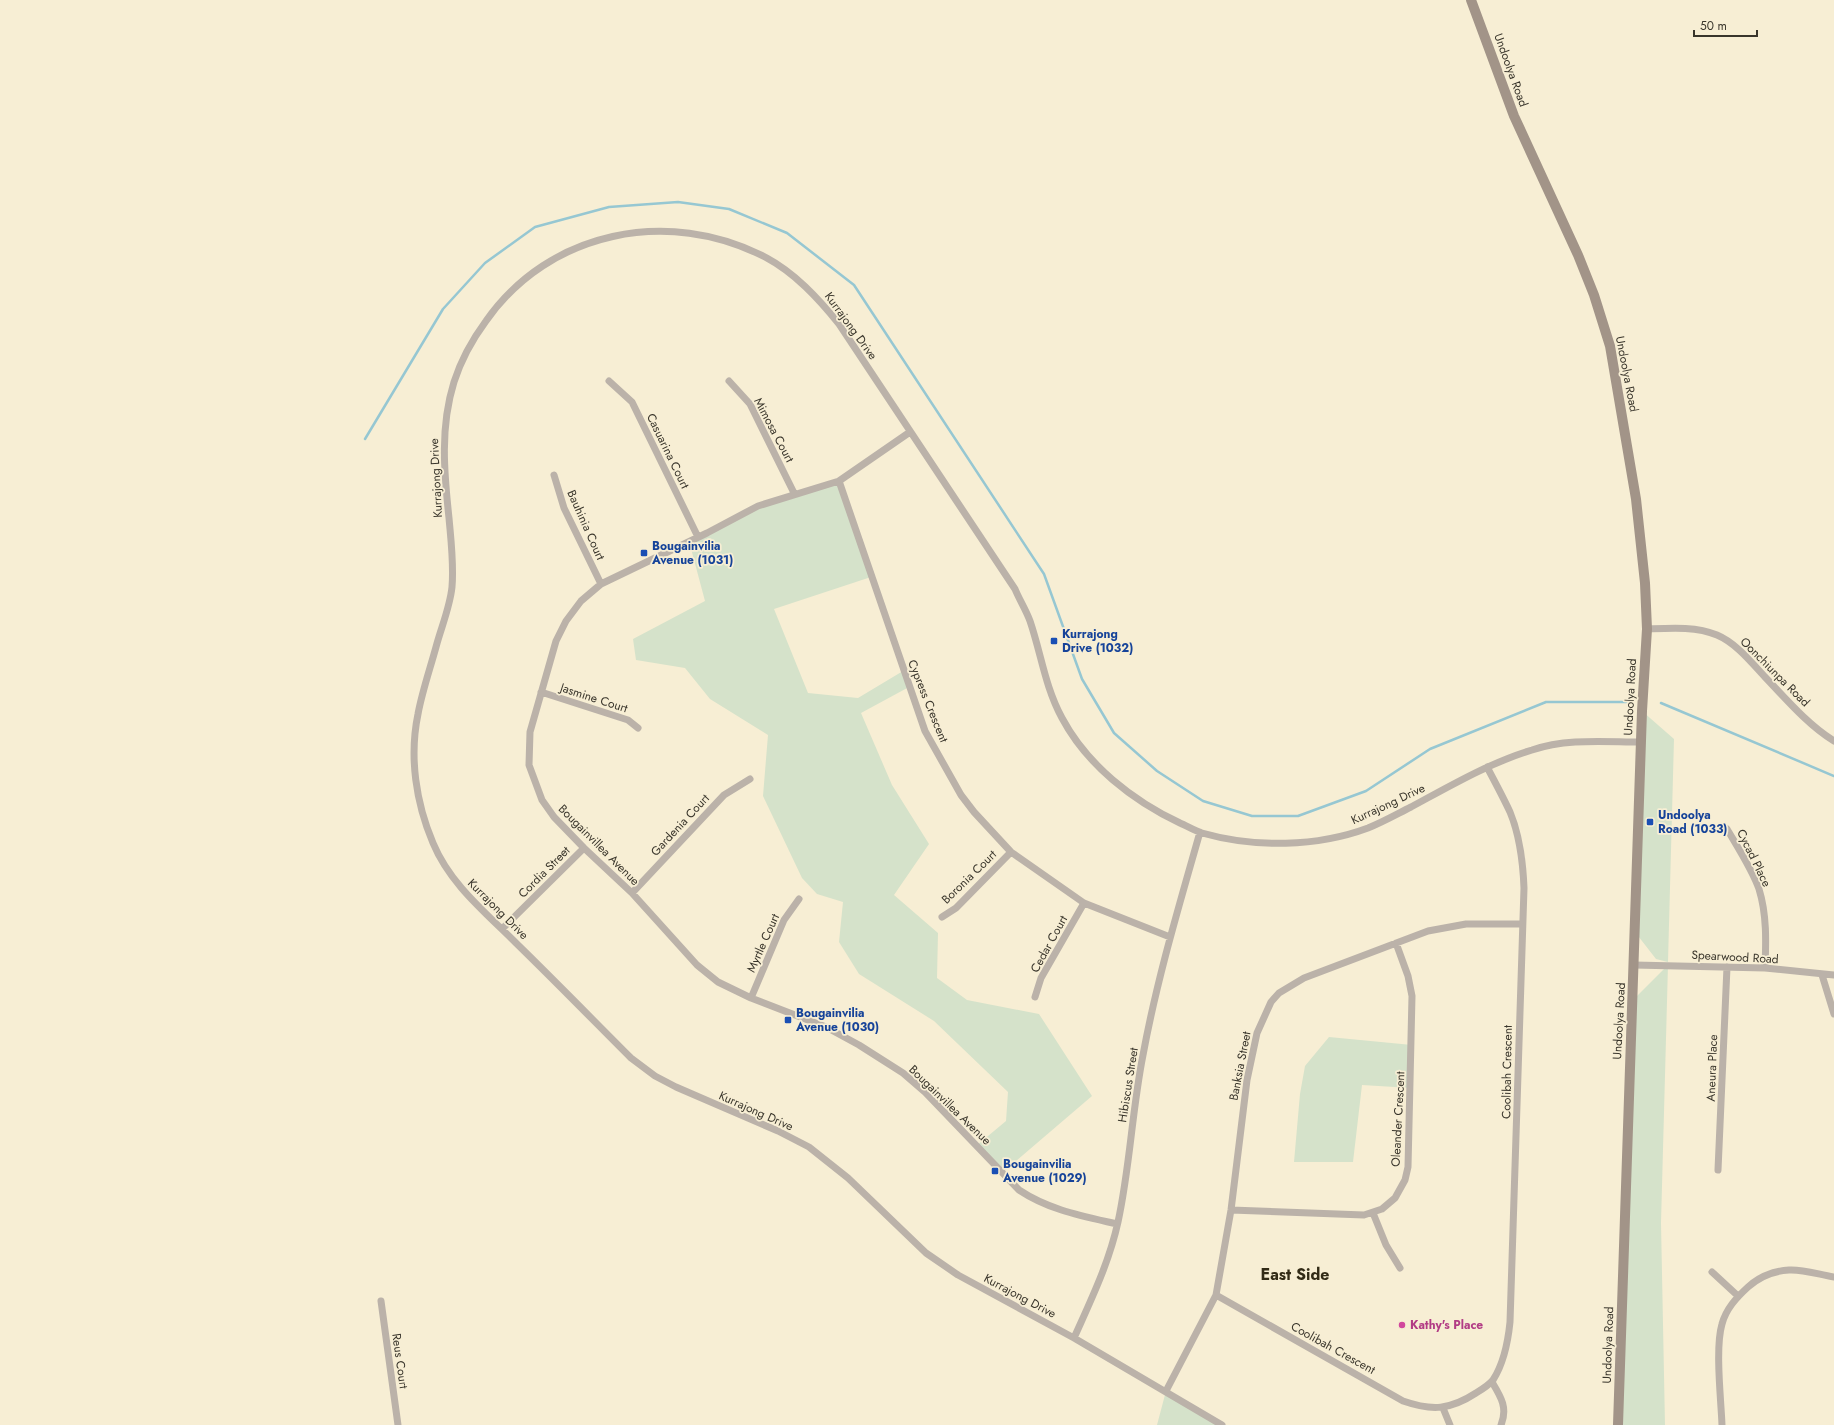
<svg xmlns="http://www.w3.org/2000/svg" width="1834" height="1425" viewBox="0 0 1834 1425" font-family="Jost,sans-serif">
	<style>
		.green { fill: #d5e2ca }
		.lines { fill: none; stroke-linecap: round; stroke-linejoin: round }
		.stream { stroke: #96c7d2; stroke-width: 2.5 }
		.street { stroke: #bbb2a9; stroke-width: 7 }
		.secondary { stroke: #a29488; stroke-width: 10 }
		.transit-dot { fill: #1a4fb4; stroke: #f7eed4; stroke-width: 1.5 }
		.hotel-dot { fill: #d1479c; stroke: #f7eed4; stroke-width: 1.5 }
		.labels { text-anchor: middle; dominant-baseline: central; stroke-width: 3.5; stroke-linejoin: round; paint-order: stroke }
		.street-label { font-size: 12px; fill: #39352b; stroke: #f7eed4 }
		.transit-label { font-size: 12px; font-weight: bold; fill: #164399; stroke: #f7eed4; text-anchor: start }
		.hotel-label { font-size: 12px; font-weight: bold; fill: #b23c85; stroke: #f7eed4; text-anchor: start }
		.district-label { font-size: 16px; font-weight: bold; fill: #322b16; stroke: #f7eed4 }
	</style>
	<rect width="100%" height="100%" fill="#f7eed4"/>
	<path class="green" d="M 839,481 L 871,577 L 774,609 L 808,693 L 858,698 L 903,671 L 909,687 L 861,713 L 892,785 L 929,844 L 894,895 L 938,933 L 937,978 L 967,1000 L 1039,1014 L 1092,1096 L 1002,1173 L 976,1146 L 1006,1121 L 1008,1092 L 934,1021 L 859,974 L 839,942 L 843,902 L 817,894 L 802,878 L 763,796 L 768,735 L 710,699 L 685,668 L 636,660 L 633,639 L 705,601 L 689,541 L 758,506 Z
		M 1642,711 L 1674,739 L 1668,962 L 1656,959 L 1635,932 Z
		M 1668,965 L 1661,1223 L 1665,1425 L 1618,1425 L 1633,1000 Z
		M 1329,1037 L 1412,1045 L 1411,1088 L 1362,1085 L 1353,1162 L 1294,1162 L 1300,1094 L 1305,1066 Z
		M 1166,1391 L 1222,1425 L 1157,1425 Z"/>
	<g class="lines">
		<path class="stream" d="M 365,439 L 443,309 L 485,263 L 535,227 L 609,207 L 678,202 L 729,209 L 787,233 L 854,285 L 1044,574 L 1082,679 L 1114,733 L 1157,771 L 1203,801 L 1252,816 L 1298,816 L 1366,791 L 1430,749 L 1546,702 L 1633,702
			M 1661,703 L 1834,776"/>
		<path class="street" d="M 609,381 L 632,402 L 698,537
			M 729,381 L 750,404 L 794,493
			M 910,432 L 839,481 L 758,506 L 707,533 L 601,584 L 581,601 L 566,621 L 556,641 L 530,732 L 529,765 L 542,800 L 554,817 L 584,848 L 632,893 L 697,965 L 718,982 L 751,998 L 826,1027 L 859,1045 L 903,1073 L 925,1092 L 1019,1190 C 1049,1210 1082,1216 1117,1224
			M 554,475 L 564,508 L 601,584
			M 839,481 L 925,731 L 961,795 L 974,812 L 1011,852 L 1084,903 L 1170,937
			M 1647,629 C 1670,628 1696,626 1717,635 C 1736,643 1751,662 1765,677 C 1786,699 1808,725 1834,741
			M 541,692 L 628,720 L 638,728
			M 1727,829 C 1737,846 1753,871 1759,889 C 1767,915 1766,942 1765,968
			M 632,893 L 724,795 L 750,779
			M 942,917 L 956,908 L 1011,852
			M 502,929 L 584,848
			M 1634,965 L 1765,968 L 1834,975
			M 1822,975 L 1834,1014
			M 1035,997 L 1041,978 L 1084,903
			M 751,998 L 784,920 L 799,899
			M 1718,1170 L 1727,967
			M 1231,1210 L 1364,1215 L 1382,1209 L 1395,1198 L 1405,1180 L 1408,1167 L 1412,996 L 1408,976 L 1396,943
			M 1373,1213 L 1386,1245 L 1400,1268
			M 1712,1272 L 1738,1296
			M 1216,1295 L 1403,1401 C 1432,1411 1450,1410 1476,1393 C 1481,1390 1489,1385 1493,1380 C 1504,1363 1508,1342 1510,1322 L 1524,888 C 1523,863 1520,836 1510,812 C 1503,797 1495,782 1487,767
			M 381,1301 L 398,1425
			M 1074,1338 C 1091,1300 1109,1263 1118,1222 C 1130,1167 1132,1110 1143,1055 C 1157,979 1179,906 1200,832
			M 1492,1382 C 1501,1397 1508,1408 1501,1425
			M 1166,1391 L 1216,1295 L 1231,1210 L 1247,1080 L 1257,1033 L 1271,1002 L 1279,993 L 1304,978 L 1428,931 L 1466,924 L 1522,924
			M 1443,1408 L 1450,1425
			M 1222,1425 L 1074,1338 L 958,1275 L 926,1253 L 848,1178 L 809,1147 L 778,1131 L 676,1087 L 655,1076 L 631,1058 C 593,1020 555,981 516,943 C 485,912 450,884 433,843 C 416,803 409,757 418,714 C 422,692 430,669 436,647 C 441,628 450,607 452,587 C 454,564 451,541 449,518 C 444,472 440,427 454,382 C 461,360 472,340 486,321 C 549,231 668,207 765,257 C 795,273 818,298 839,324 L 1015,589 C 1019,599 1026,610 1030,621 C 1041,653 1045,687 1062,718 C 1087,765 1133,801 1180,823 C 1187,826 1195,831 1202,833 C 1255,848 1317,847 1368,828 C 1383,822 1397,814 1411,807 C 1450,786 1489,763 1532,750 C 1567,738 1605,742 1641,742
			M 1722,1425 C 1721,1399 1715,1348 1722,1324 C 1726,1309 1736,1298 1748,1287 C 1759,1277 1773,1271 1789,1270 C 1803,1269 1820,1275 1834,1277"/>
		<path class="secondary" d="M 1471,0 L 1514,116 L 1578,255 L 1594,295 L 1610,346 L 1636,499 L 1645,583 L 1647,629 L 1642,711 L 1618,1425"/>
	</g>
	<g class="transit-dot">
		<rect x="640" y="549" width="8" height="8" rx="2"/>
		<rect x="1050" y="637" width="8" height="8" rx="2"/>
		<rect x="1646" y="818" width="8" height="8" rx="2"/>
		<rect x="784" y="1016" width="8" height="8" rx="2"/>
		<rect x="991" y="1167" width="8" height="8" rx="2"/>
	</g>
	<circle class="hotel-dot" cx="1402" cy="1325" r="4"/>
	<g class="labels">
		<g class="street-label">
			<text transform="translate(1511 70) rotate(70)">Undoolya Road</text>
			<text transform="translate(851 326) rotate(54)">Kurrajong Drive</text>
			<text transform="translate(1627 374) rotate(79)">Undoolya Road</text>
			<text transform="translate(774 430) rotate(62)">Mimosa Court</text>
			<text transform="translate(668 451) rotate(64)">Casuarina Court</text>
			<text transform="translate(436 478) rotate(-93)">Kurrajong Drive</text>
			<text transform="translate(586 525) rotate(66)">Bauhinia Court</text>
			<text transform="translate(1775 672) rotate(45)">Oonchiunpa Road</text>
			<text transform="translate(1630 697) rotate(-87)">Undoolya Road</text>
			<text transform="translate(594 698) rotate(18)">Jasmine Court</text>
			<text transform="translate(928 701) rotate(68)">Cypress Crescent</text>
			<text transform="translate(1388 804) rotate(-25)">Kurrajong Drive</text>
			<text transform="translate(680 825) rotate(-47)">Gardenia Court</text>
			<text transform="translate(599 845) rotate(45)">Bougainvillea Avenue</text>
			<text transform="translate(1754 858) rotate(64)">Cycad Place</text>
			<text transform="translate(544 872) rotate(-45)">Cordia Street</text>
			<text transform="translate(969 877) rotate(-44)">Boronia Court</text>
			<text transform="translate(498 909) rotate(45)">Kurrajong Drive</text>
			<text transform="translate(763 943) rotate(-66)">Myrtle Court</text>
			<text transform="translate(1049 944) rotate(-61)">Cedar Court</text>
			<text transform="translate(1735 957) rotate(3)">Spearwood Road</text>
			<text transform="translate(1619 1021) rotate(-87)">Undoolya Road</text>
			<text transform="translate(1240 1066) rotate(-79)">Banksia Street</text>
			<text transform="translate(1712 1068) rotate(-88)">Aneura Place</text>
			<text transform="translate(1507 1072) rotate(-89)">Coolibah Crescent</text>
			<text transform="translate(1128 1085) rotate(-81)">Hibiscus Street</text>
			<text transform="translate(950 1105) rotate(44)">Bougainvillea Avenue</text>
			<text transform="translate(756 1111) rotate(24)">Kurrajong Drive</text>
			<text transform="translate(1398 1119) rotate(-87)">Oleander Crescent</text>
			<text transform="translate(1020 1296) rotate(28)">Kurrajong Drive</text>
			<text transform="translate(1608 1345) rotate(-88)">Undoolya Road</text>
			<text transform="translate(1333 1348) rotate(29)">Coolibah Crescent</text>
			<text transform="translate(400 1361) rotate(82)">Reus Court</text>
		</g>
		<g class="transit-label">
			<text x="652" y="546">Bougainvilia<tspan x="652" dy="14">Avenue (1031)</tspan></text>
			<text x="1062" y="634">Kurrajong<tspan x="1062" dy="14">Drive (1032)</tspan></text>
			<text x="1658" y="815">Undoolya<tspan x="1658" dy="14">Road (1033)</tspan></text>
			<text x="796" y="1013">Bougainvilia<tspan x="796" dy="14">Avenue (1030)</tspan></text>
			<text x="1003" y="1164">Bougainvilia<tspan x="1003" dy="14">Avenue (1029)</tspan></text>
		</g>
		<g class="hotel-label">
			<text x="1410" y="1325">Kathy's Place</text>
		</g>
		<g class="district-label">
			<text x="1295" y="1274">East Side</text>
		</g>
	</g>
	<path d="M1694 30v6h63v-6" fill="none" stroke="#39352b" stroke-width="2"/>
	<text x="1700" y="30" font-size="12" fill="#39352b" stroke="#f7eed4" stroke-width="3" paint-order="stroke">50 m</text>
</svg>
